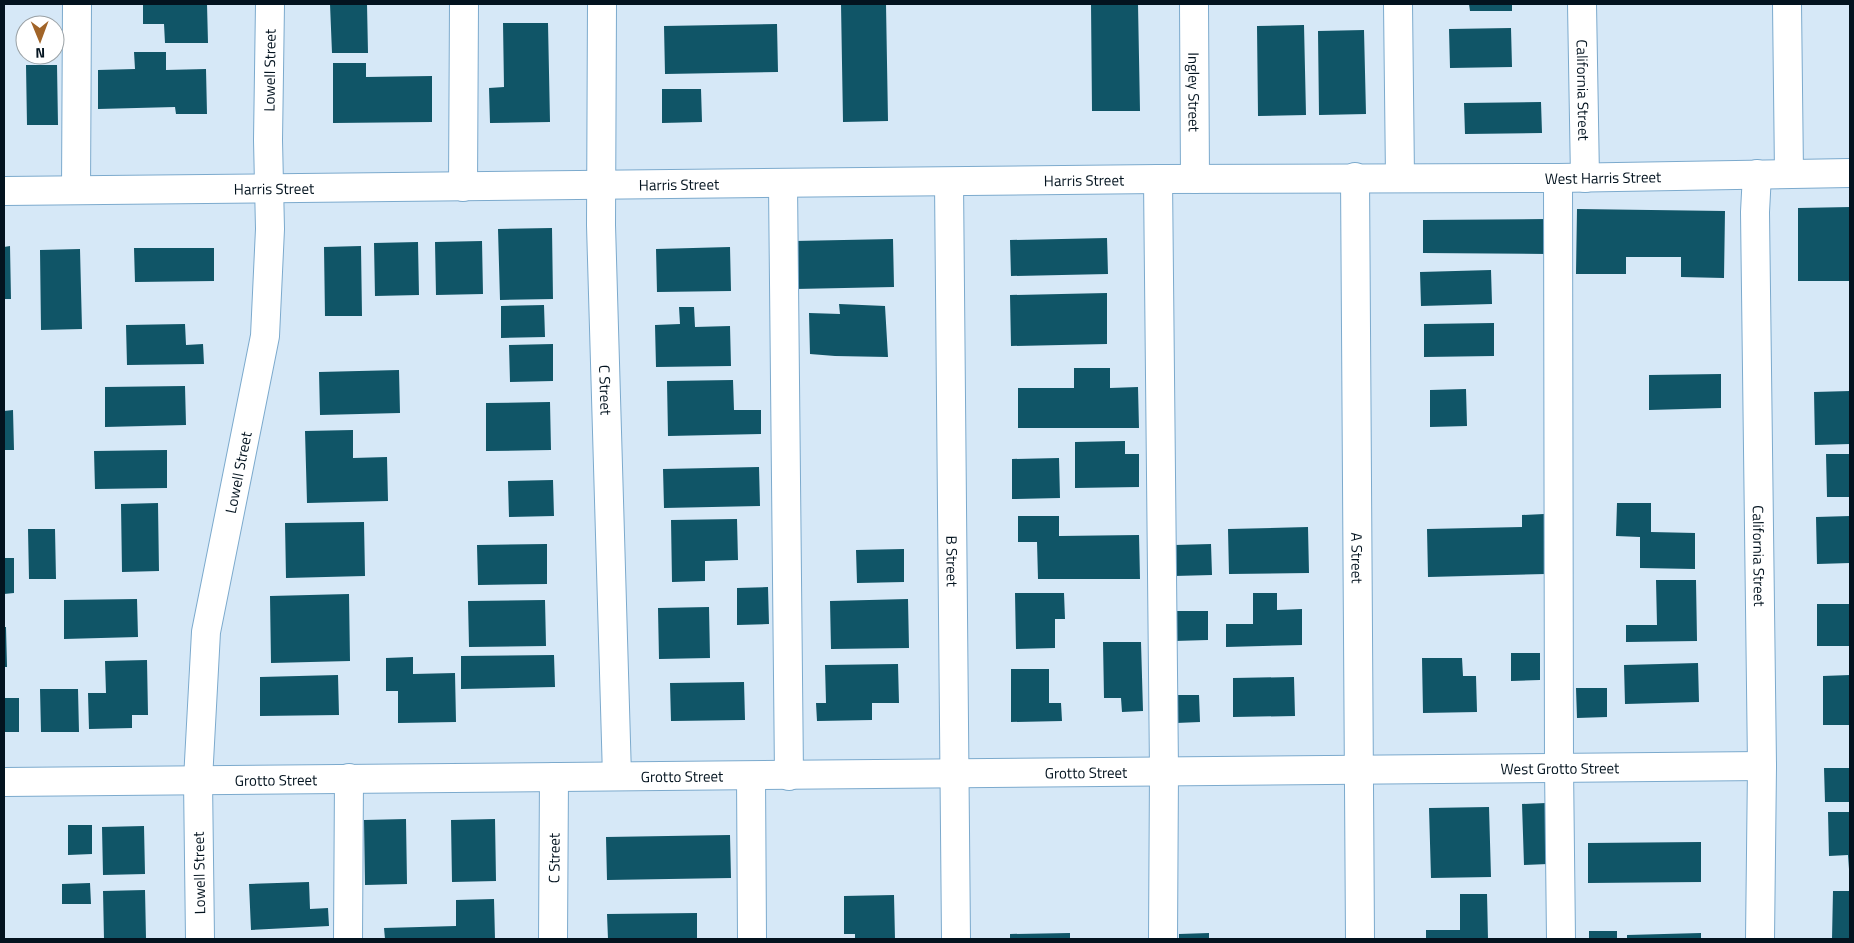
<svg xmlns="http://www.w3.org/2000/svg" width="1854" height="943" viewBox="0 0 1854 943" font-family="'Titillium Web',sans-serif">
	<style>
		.building { fill: #105567 }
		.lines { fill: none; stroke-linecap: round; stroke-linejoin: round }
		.minor-casing { stroke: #7caacd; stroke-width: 30 }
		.major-casing { stroke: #7caacd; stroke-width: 30 }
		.minor { stroke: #fff; stroke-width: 28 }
		.major { stroke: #fff; stroke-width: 28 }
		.labels { text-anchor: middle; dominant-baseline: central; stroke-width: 5; stroke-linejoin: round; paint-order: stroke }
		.street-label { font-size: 15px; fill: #03131f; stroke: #fff }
	</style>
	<rect width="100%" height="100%" fill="#d6e8f7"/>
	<path class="building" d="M 143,4 L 207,4 L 208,43 L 165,43 L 164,24 L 143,24 Z
		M 330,4 L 367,4 L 368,53 L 332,53 Z
		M 841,4 L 886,4 L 888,121 L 843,122 Z
		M 1091,4 L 1138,4 L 1140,111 L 1092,111 Z
		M 1469,4 L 1512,4 L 1512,11 L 1470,11 Z
		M 503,23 L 548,23 L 550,122 L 490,123 L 489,88 L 504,87 Z
		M 777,24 L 778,72 L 665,74 L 664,26 Z
		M 1304,25 L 1306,115 L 1258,116 L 1257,26 Z
		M 1511,28 L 1512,67 L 1450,68 L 1449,29 Z
		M 1364,30 L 1366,114 L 1319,115 L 1318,31 Z
		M 134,52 L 166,52 L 166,70 L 206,69 L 207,114 L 176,114 L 175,107 L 98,109 L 98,70 L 135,69 Z
		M 333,63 L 366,63 L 366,77 L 432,76 L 432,122 L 333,123 Z
		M 26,65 L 57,65 L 58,125 L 27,125 Z
		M 662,89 L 701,89 L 702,122 L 662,123 Z
		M 1541,102 L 1542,133 L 1465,134 L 1464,103 Z
		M 1850,207 L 1850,281 L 1798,281 L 1798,208 Z
		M 1577,209 L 1725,211 L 1724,278 L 1681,277 L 1681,257 L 1626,257 L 1626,274 L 1576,274 Z
		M 1547,219 L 1547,254 L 1423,253 L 1423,220 Z
		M 552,228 L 553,299 L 500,300 L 498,229 Z
		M 1107,238 L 1108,274 L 1011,276 L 1010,240 Z
		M 893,239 L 894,287 L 795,289 L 794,241 Z
		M 482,241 L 483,294 L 436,295 L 435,242 Z
		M 418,242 L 419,295 L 375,296 L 374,243 Z
		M 10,246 L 11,299 L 4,299 L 4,247 Z
		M 361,246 L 362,316 L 325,316 L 324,247 Z
		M 730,247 L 731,291 L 657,292 L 656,249 Z
		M 134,248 L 214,248 L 214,281 L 135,282 Z
		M 80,249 L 82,329 L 41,330 L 40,250 Z
		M 1491,270 L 1492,304 L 1421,306 L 1420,272 Z
		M 1107,293 L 1107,344 L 1011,346 L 1010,295 Z
		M 839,304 L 885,306 L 888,357 L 835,356 L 810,354 L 809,313 L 840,314 Z
		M 544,305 L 545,337 L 501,338 L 501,306 Z
		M 679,307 L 694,307 L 695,327 L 730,326 L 731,366 L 656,367 L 655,325 L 680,324 Z
		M 1494,323 L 1494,356 L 1424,357 L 1424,324 Z
		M 185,324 L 186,345 L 203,344 L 204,364 L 127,365 L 126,325 Z
		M 553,344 L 553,381 L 510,382 L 509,345 Z
		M 1074,368 L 1110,368 L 1110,388 L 1138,387 L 1139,428 L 1018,428 L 1018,388 L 1074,388 Z
		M 399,370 L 400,413 L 320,415 L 319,372 Z
		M 1721,374 L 1721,408 L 1649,410 L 1649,375 Z
		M 733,380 L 734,410 L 761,410 L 761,434 L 668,436 L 667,381 Z
		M 185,386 L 186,425 L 105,427 L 105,387 Z
		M 1466,389 L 1467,426 L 1430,427 L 1430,390 Z
		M 1850,391 L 1850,444 L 1815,445 L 1814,392 Z
		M 550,402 L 551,450 L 486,451 L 486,403 Z
		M 13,410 L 14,450 L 4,450 L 4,411 Z
		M 353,430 L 353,458 L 387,457 L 388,501 L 307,503 L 305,431 Z
		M 1125,441 L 1125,454 L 1139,454 L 1139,487 L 1075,488 L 1075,442 Z
		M 167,450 L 167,488 L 95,489 L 94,451 Z
		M 1826,454 L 1850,454 L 1850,497 L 1827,497 Z
		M 1059,458 L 1060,498 L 1012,499 L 1012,459 Z
		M 759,467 L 760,506 L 664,508 L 663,469 Z
		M 553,480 L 554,516 L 509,517 L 508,481 Z
		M 158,503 L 159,571 L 122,572 L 121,504 Z
		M 1617,503 L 1651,503 L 1651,532 L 1695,533 L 1695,569 L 1640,568 L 1640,537 L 1616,536 Z
		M 1544,514 L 1545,574 L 1428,577 L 1427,529 L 1522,527 L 1522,515 Z
		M 1018,516 L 1059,516 L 1059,536 L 1139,535 L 1140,579 L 1038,579 L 1037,542 L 1018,542 Z
		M 1850,516 L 1850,563 L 1817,564 L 1816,517 Z
		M 737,519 L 738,560 L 705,561 L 705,581 L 672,582 L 671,520 Z
		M 364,522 L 365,576 L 286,578 L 285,523 Z
		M 1308,527 L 1309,573 L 1229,574 L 1228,529 Z
		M 28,529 L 55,529 L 56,579 L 29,579 Z
		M 547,544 L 547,584 L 478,585 L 477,545 Z
		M 1211,544 L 1212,575 L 1174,576 L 1174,545 Z
		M 904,549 L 904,582 L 857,583 L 856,550 Z
		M 4,558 L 14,558 L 14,593 L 4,594 Z
		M 1656,580 L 1696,580 L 1697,641 L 1626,642 L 1626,625 L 1657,625 Z
		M 768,587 L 769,624 L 737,625 L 737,588 Z
		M 1015,593 L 1064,593 L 1065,619 L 1055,619 L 1055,648 L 1016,649 Z
		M 1253,593 L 1277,593 L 1277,610 L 1302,609 L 1302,645 L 1226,647 L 1226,624 L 1253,624 Z
		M 349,594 L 350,661 L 271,663 L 270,596 Z
		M 137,599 L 138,637 L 64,639 L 64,600 Z
		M 908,599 L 909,648 L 831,649 L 830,601 Z
		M 545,600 L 546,646 L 469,647 L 468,601 Z
		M 1817,604 L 1850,604 L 1850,646 L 1817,646 Z
		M 709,607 L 710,658 L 659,659 L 658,608 Z
		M 1173,611 L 1208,611 L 1208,640 L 1174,641 Z
		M 4,627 L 6,627 L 7,667 L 4,667 Z
		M 1103,642 L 1141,642 L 1143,711 L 1122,712 L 1121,698 L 1104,698 Z
		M 1511,653 L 1540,653 L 1540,680 L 1511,681 Z
		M 554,655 L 555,687 L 461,689 L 461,656 Z
		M 413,657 L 413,674 L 455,673 L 456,722 L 398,723 L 398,691 L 386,691 L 386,658 Z
		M 1422,658 L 1462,658 L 1463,676 L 1476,676 L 1477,712 L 1423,713 Z
		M 147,660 L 148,715 L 132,715 L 132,728 L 89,729 L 88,693 L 106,693 L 105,661 Z
		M 1698,663 L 1699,702 L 1625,704 L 1624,665 Z
		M 898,664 L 899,703 L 872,703 L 872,720 L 817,721 L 816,703 L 826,703 L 825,665 Z
		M 1011,669 L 1049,669 L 1049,703 L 1061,703 L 1062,721 L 1011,722 Z
		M 338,675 L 339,715 L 260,716 L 260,677 Z
		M 1850,675 L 1850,725 L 1823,725 L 1823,676 Z
		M 1294,677 L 1295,716 L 1233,717 L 1233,678 Z
		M 744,682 L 745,720 L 671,721 L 670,683 Z
		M 1576,688 L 1607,688 L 1607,717 L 1577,718 Z
		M 40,689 L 78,689 L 79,732 L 41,732 Z
		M 1176,695 L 1199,695 L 1200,722 L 1176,723 Z
		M 4,698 L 19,698 L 19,732 L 4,732 Z
		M 1824,768 L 1850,768 L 1850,802 L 1825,802 Z
		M 1546,803 L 1548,864 L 1524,865 L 1522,804 Z
		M 1489,807 L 1491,877 L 1431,878 L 1429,808 Z
		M 1828,812 L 1850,812 L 1850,869 L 1849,869 L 1848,855 L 1829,856 Z
		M 406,819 L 407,884 L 365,885 L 364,820 Z
		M 495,819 L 496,881 L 452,882 L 451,820 Z
		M 68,825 L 92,825 L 92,854 L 68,855 Z
		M 144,826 L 145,874 L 103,875 L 102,827 Z
		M 730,835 L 731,878 L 607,880 L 606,837 Z
		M 1701,842 L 1701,882 L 1588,883 L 1588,843 Z
		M 309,882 L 310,909 L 328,908 L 329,926 L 251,930 L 249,884 Z
		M 90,883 L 91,904 L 62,904 L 62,884 Z
		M 145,890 L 146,938 L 104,939 L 103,891 Z
		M 1833,891 L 1850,891 L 1850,939 L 1832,939 Z
		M 1460,894 L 1487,894 L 1488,939 L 1426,939 L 1426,930 L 1460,930 Z
		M 894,895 L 895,939 L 855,939 L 855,934 L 844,934 L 844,896 Z
		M 494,899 L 495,939 L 385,939 L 384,928 L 456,926 L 456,900 Z
		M 697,913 L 697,939 L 608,939 L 607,914 Z
		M 1589,931 L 1617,931 L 1617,939 L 1589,939 Z
		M 1070,933 L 1070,939 L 1010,939 L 1010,934 Z
		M 1209,933 L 1209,939 L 1179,939 L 1179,934 Z
		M 1701,933 L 1701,939 L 1627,939 L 1627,935 Z"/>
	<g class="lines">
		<defs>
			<g id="minor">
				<path id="s1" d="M 602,4 L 601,225 L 617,776"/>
				<path id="s2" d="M 1194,4 L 1195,179"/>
				<path d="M 1398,4 L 1400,178"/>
				<path id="s3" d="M 1582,4 L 1585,178"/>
				<path d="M 1787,4 L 1789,174"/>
				<path id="s4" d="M 1757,174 L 1755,212 L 1762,766 L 1760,939"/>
				<path id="s5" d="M 1355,177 L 1360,939"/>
				<path d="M 1558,178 L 1559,767 L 1561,939"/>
				<path d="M 1158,179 L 1164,771 L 1163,939"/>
				<path id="s6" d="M 949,182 L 956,939"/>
				<path d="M 783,184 L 789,776"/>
				<path d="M 463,187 L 464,4"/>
				<path d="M 76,190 L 77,4"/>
				<path d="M 751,776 L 752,939"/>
				<path id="s7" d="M 4,782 L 1762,766"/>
				<path id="s8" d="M 200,939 L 198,780 L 206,632 L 265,336 L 270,229 L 268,140 L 270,4"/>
				<path d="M 348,939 L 349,778"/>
				<path id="s9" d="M 553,939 L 554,777"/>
			</g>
			<g id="major">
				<path id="s10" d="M 4,191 L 1158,179 L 1558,178 L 1850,173"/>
			</g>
		</defs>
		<use href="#minor" class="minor-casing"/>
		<use href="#major" class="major-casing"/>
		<use href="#minor" class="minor"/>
		<use href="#major" class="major"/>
	</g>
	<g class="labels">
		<g class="street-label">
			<text stroke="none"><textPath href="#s8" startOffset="875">Lowell Street</textPath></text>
			<text stroke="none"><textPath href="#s3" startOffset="86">California Street</textPath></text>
			<text stroke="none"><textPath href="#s2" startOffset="88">Ingley Street</textPath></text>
			<text stroke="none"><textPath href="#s10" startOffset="1599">West Harris Street</textPath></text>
			<text stroke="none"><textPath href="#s10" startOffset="1080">Harris Street</textPath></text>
			<text stroke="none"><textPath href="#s10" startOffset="675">Harris Street</textPath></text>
			<text stroke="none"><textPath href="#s10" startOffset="270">Harris Street</textPath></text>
			<text stroke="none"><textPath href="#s1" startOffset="386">C Street</textPath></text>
			<text stroke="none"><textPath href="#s8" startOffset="470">Lowell Street</textPath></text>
			<text stroke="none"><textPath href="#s4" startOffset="382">California Street</textPath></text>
			<text stroke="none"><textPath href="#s5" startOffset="381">A Street</textPath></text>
			<text stroke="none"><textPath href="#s6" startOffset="379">B Street</textPath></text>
			<text stroke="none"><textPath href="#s7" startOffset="1556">West Grotto Street</textPath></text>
			<text stroke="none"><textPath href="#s7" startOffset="1082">Grotto Street</textPath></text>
			<text stroke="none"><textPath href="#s7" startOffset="678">Grotto Street</textPath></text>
			<text stroke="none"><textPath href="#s7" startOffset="272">Grotto Street</textPath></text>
			<text stroke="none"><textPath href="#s9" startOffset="81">C Street</textPath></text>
			<text transform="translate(199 873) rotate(-91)">Lowell Street</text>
		</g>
	</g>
	<rect width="1854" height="943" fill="none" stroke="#03131f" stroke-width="10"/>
	<g transform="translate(40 40) rotate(179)"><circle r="24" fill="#ffffff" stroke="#9aa1a5"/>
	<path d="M0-4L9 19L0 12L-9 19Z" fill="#a16428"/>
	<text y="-8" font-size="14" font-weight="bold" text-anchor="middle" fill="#03131f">N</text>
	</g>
</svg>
